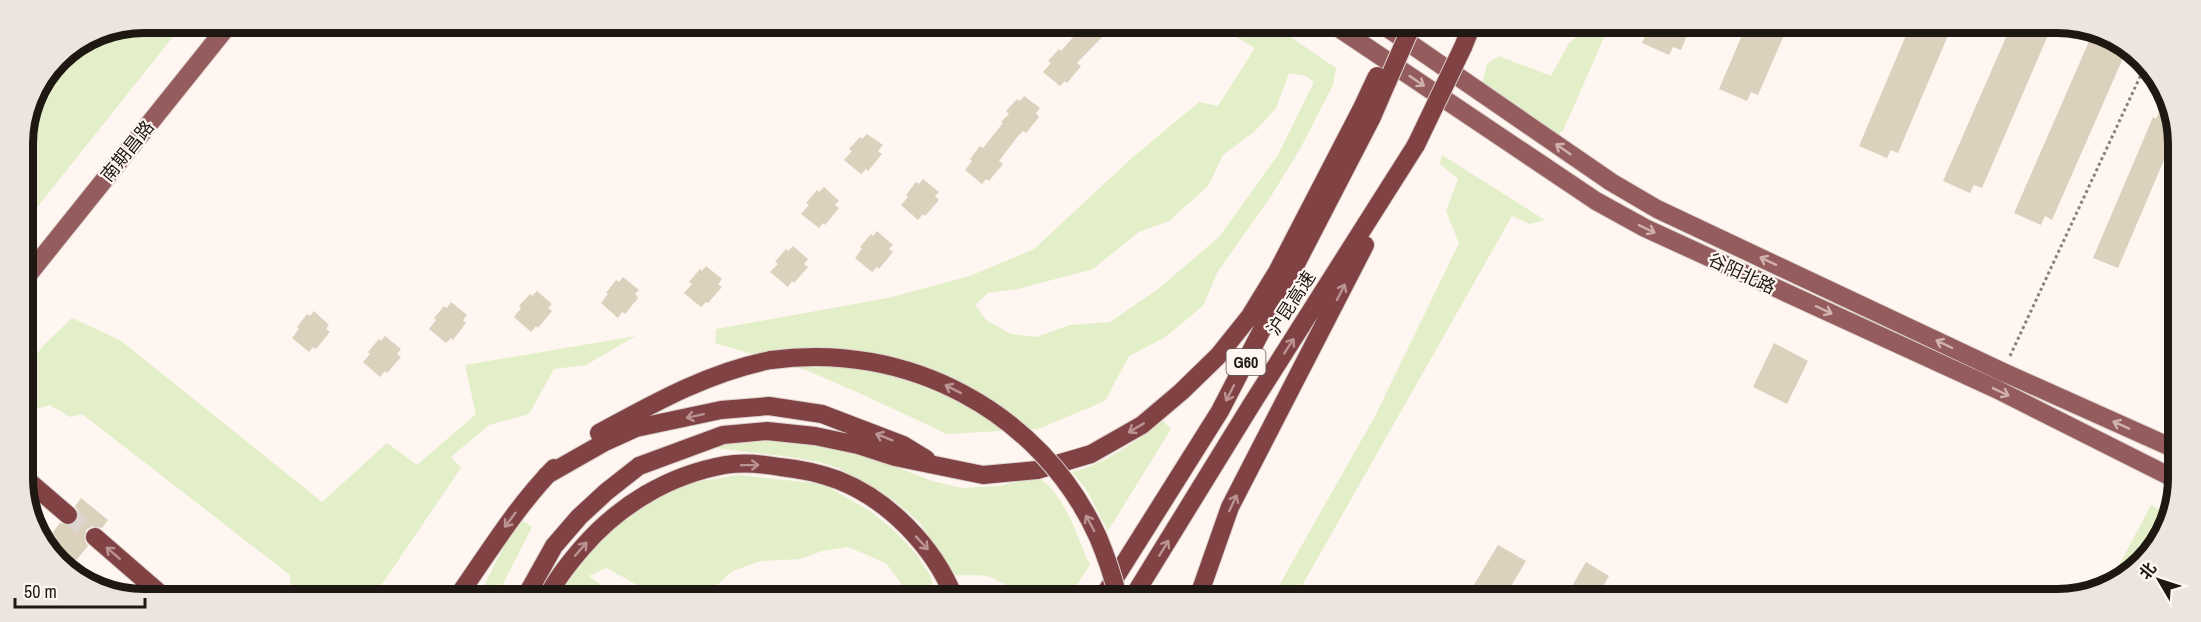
<svg xmlns="http://www.w3.org/2000/svg" width="2201" height="622" viewBox="0 0 2201 622" font-family="'Archivo Narrow','Noto Sans SC',sans-serif">
	<style>
		.green { fill: #e3efc8; fill-rule: evenodd }
		.building { fill: #dbd1bc }
		.lines { fill: none; stroke-linecap: round; stroke-linejoin: round }
		.highway-tunnel { stroke: #ddd5d0; stroke-width: 18; stroke-dasharray: 18 9; stroke-linecap: butt }
		.major-casing { stroke: #dbd2cd; stroke-width: 20 }
		.highway-casing { stroke: #dbd2cd; stroke-width: 20 }
		.path { stroke: #88807b; stroke-width: 3; stroke-dasharray: 3 3; stroke-linecap: butt }
		.major { stroke: #945c5c; stroke-width: 18 }
		.highway { stroke: #814244; stroke-width: 18 }
		.highway-bridge-casing { stroke: #dbd2cd; stroke-width: 20; stroke-linecap: butt }
		.highway-bridge { stroke: #814244; stroke-width: 18 }
		.oneway { stroke: #cfb1ae }
		.oneway2 { stroke: #ba9392 }
		.labels { text-anchor: middle; dominant-baseline: central; stroke-width: 4.5; stroke-linejoin: round; paint-order: stroke }
		.shield { fill: #fff6f1; stroke: #625a55; stroke-width: 1.5 }
		.shield-label { font-size: 16px; font-weight: bold; fill: #1e1712 }
		.street-label { font-size: 18px; fill: #1e1712; stroke: #fff6f1 }
		.rim { fill: none; stroke: #1e1712; stroke-width: 8 }
	</style>
	<rect width="100%" height="100%" fill="#fff6f1"/>
	<path class="green" d="M 144,23 L 184,23 L 23,225 L 23,137 L 35,91 L 58,58 L 98,32 Z
		M 1215,25 L 1273,25 L 1336,68 L 1333,85 L 1300,149 L 1273,193 L 1217,273 L 1203,306 L 1164,338 L 1129,356 L 1105,401 L 1038,429 L 947,434 L 868,397 L 806,370 L 715,343 L 716,329 L 888,298 L 970,276 L 1034,249 L 1134,156 L 1199,102 L 1218,106 L 1255,48 ZM 1289,73 L 1306,76 L 1314,82 L 1278,155 L 1219,237 L 1158,289 L 1110,322 L 1070,325 L 1036,337 L 1011,334 L 986,320 L 975,305 L 988,293 L 1018,289 L 1093,269 L 1139,232 L 1169,221 L 1208,186 L 1223,155 L 1255,131 L 1276,108 Z
		M 1590,26 L 1609,26 L 1563,131 L 1554,137 L 1480,91 L 1487,64 L 1499,56 L 1551,76 L 1569,43 Z
		M 1442,155 L 1545,220 L 1530,224 L 1512,216 L 1295,598 L 1272,598 L 1375,416 L 1459,243 L 1446,211 L 1458,179 L 1440,164 Z
		M 72,318 L 120,340 L 322,502 L 387,443 L 417,465 L 476,414 L 465,365 L 636,336 L 586,365 L 554,369 L 529,414 L 489,425 L 451,457 L 461,468 L 380,587 L 366,596 L 290,596 L 290,575 L 82,414 L 70,417 L 50,405 L 32,410 L 24,405 L 24,370 L 44,345 Z
		M 1163,421 L 1171,429 L 1108,531 L 1086,489 L 1072,472 C 1108,463 1134,442 1163,421 Z
		M 772,437 L 825,444 L 881,461 L 932,481 L 962,488 L 999,486 L 1038,477 C 1066,496 1076,535 1090,565 L 1069,597 L 1024,597 C 1020,592 997,579 990,577 C 980,574 966,576 955,575 L 919,522 L 895,501 L 838,468 L 819,462 L 791,457 L 707,447 L 731,441 Z
		M 738,475 L 823,484 L 870,511 L 896,532 L 917,555 L 930,575 L 937,597 L 911,597 L 886,563 L 848,547 L 822,551 L 801,559 L 760,561 L 731,572 L 714,588 L 687,597 L 660,597 L 606,568 L 589,576 L 617,596 L 563,596 L 557,592 L 575,565 L 621,516 L 679,485 Z
		M 2151,505 L 2170,515 L 2131,574 L 2110,582 Z
		M 521,519 L 532,527 L 497,596 L 479,596 L 509,536 Z"/>
	<path class="building" d="M 1081,24 L 1114,25 L 1077,63 L 1081,66 L 1067,83 L 1065,81 L 1060,86 L 1043,72 L 1051,63 L 1048,61 L 1059,49 L 1061,51 L 1083,26 Z
		M 1650,26 L 1691,26 L 1681,50 L 1673,47 L 1669,55 L 1642,43 Z
		M 1746,26 L 1788,26 L 1758,95 L 1751,92 L 1747,101 L 1719,89 Z
		M 1910,26 L 1952,26 L 1898,153 L 1891,150 L 1887,158 L 1859,146 Z
		M 2011,26 L 2052,26 L 1982,188 L 1974,185 L 1970,193 L 1943,181 Z
		M 2094,30 L 2127,49 L 2052,220 L 2045,216 L 2041,225 L 2014,213 Z
		M 1024,96 L 1040,108 L 1036,113 L 1039,117 L 1026,133 L 1023,131 L 1018,136 L 999,161 L 1003,164 L 989,181 L 986,179 L 982,184 L 965,170 L 972,161 L 970,159 L 980,146 L 983,148 L 1003,123 L 1001,122 L 1009,114 L 1006,111 L 1017,99 L 1020,101 Z
		M 2165,99 L 2176,121 L 2176,132 L 2118,268 L 2093,258 L 2153,117 L 2156,119 Z
		M 867,134 L 883,145 L 878,151 L 882,154 L 868,171 L 866,169 L 861,174 L 844,160 L 852,151 L 849,149 L 860,137 L 862,139 Z
		M 923,179 L 939,192 L 935,196 L 939,200 L 925,216 L 923,214 L 918,220 L 901,205 L 908,197 L 906,195 L 916,182 L 919,184 Z
		M 824,187 L 839,201 L 835,205 L 839,208 L 825,225 L 823,223 L 819,228 L 801,214 L 809,205 L 806,203 L 817,190 L 819,192 Z
		M 877,231 L 893,245 L 889,249 L 893,252 L 879,269 L 877,267 L 872,272 L 855,258 L 862,249 L 860,247 L 871,234 L 873,236 Z
		M 793,246 L 808,259 L 804,264 L 808,267 L 794,283 L 792,281 L 788,287 L 770,272 L 778,264 L 775,262 L 786,249 L 788,251 Z
		M 706,266 L 722,279 L 718,284 L 722,287 L 708,303 L 706,302 L 701,307 L 684,293 L 692,284 L 689,282 L 700,269 L 702,271 Z
		M 623,277 L 639,290 L 635,294 L 638,298 L 625,314 L 622,312 L 618,318 L 601,303 L 608,294 L 606,293 L 616,280 L 619,282 Z
		M 537,291 L 552,304 L 548,308 L 552,311 L 538,328 L 536,326 L 531,332 L 514,317 L 521,308 L 519,306 L 530,294 L 532,296 Z
		M 451,302 L 467,315 L 463,320 L 466,323 L 453,340 L 451,338 L 446,343 L 429,329 L 436,320 L 434,318 L 444,306 L 447,308 Z
		M 314,311 L 329,325 L 326,329 L 330,332 L 316,349 L 313,347 L 309,352 L 292,338 L 299,329 L 297,327 L 307,314 L 310,316 Z
		M 385,336 L 401,349 L 397,354 L 401,357 L 387,373 L 385,371 L 380,377 L 363,362 L 370,354 L 368,352 L 379,339 L 381,341 Z
		M 1774,343 L 1808,361 L 1787,404 L 1753,387 Z
		M 81,498 L 108,520 L 102,528 L 92,526 L 86,530 L 84,540 L 88,546 L 68,570 L 58,564 L 46,541 L 60,523 L 71,526 L 77,522 L 79,512 L 75,506 Z
		M 1498,545 L 1526,561 L 1504,598 L 1466,598 Z
		M 1586,562 L 1609,576 L 1596,598 L 1565,598 Z"/>
	<g class="lines">
		<path class="highway-tunnel" d="M 68,515 L 95,537"/>
		<defs>
			<path id="major" d="M 1334,25 L 1596,201 L 1645,228 L 1996,389 L 2175,479
				M 1383,25 L 1611,182 L 1657,209 L 2003,372 L 2175,449
				M 24,280 L 230,23"/>
			<path id="highway" d="M 1463,47 L 1472,25
				M 599,433 C 654,403 709,372 771,360
				M 547,475 L 605,442 L 636,428 L 721,410 L 769,406 L 822,414 L 903,445 L 926,459
				M 25,478 L 68,515
				M 95,537 L 163,596
				M 458,596 C 489,552 516,507 554,468
				M 526,596 L 554,546 L 579,517 L 606,492 L 639,466 L 723,435 L 767,431 L 815,436 L 858,445 L 895,457 L 983,475 L 1037,470 L 1091,454 L 1142,425 L 1181,392 L 1218,356 L 1250,316 L 1277,272 L 1361,110
				M 548,596 C 556,579 569,563 582,548 C 619,505 669,475 725,465 C 743,462 763,464 780,467 C 800,469 819,473 838,480 C 889,500 934,547 954,597
				M 1103,597 L 1220,411 L 1372,117
				M 1133,597 L 1250,407 L 1416,145
				M 1198,598 L 1230,507 L 1365,245"/>
		</defs>
		<use href="#major" class="major-casing"/>
		<use href="#highway" class="highway-casing"/>
		<path class="path" d="M 2010,356 L 2146,64"/>
		<use href="#major" class="major"/>
		<use href="#highway" class="highway"/>
		<defs>
			<path id="highway-bridge" d="M 1361,110 L 1377,76
				M 1372,117 L 1412,25
				M 1416,145 L 1463,47
				M 771,360 C 906,341 1041,411 1098,537 C 1106,556 1113,577 1118,597"/>
		</defs>
		<use href="#highway-bridge" class="highway-bridge-casing"/>
		<use href="#highway-bridge" class="highway-bridge"/>
	</g>
	<defs><path id="oneway-shaft" d="M-6 0H5M1.5-3L5.5 0L1.5 3" fill="none" stroke-width="1.6" stroke-linecap="round" stroke-linejoin="round" transform="scale(1.5)"/></defs>
	<g class="oneway">
		<use href="#oneway-shaft" transform="translate(1417 81) rotate(34)"/>
		<use href="#oneway-shaft" transform="translate(1563 149) rotate(-145)"/>
		<use href="#oneway-shaft" transform="translate(1647 229) rotate(26)"/>
		<use href="#oneway-shaft" transform="translate(1768 261) rotate(-155)"/>
		<use href="#oneway-shaft" transform="translate(1824 310) rotate(25)"/>
		<use href="#oneway-shaft" transform="translate(1944 344) rotate(-155)"/>
		<use href="#oneway-shaft" transform="translate(2001 392) rotate(26)"/>
		<use href="#oneway-shaft" transform="translate(2121 425) rotate(-156)"/>
	</g>
	<g class="oneway2">
		<use href="#oneway-shaft" transform="translate(1341 292) rotate(-63)"/>
		<use href="#oneway-shaft" transform="translate(1289 346) rotate(-57)"/>
		<use href="#oneway-shaft" transform="translate(953 389) rotate(-153)"/>
		<use href="#oneway-shaft" transform="translate(1230 393) rotate(117)"/>
		<use href="#oneway-shaft" transform="translate(695 416) rotate(168)"/>
		<use href="#oneway-shaft" transform="translate(1136 428) rotate(149)"/>
		<use href="#oneway-shaft" transform="translate(884 437) rotate(-158)"/>
		<use href="#oneway-shaft" transform="translate(750 465) rotate(-1)"/>
		<use href="#oneway-shaft" transform="translate(1233 503) rotate(-65)"/>
		<use href="#oneway-shaft" transform="translate(510 520) rotate(127)"/>
		<use href="#oneway-shaft" transform="translate(1090 523) rotate(-118)"/>
		<use href="#oneway-shaft" transform="translate(922 543) rotate(47)"/>
		<use href="#oneway-shaft" transform="translate(1164 548) rotate(-59)"/>
		<use href="#oneway-shaft" transform="translate(581 549) rotate(-49)"/>
		<use href="#oneway-shaft" transform="translate(113 553) rotate(-139)"/>
	</g>
	<g class="labels">
		<rect class="shield" x="1226.5" y="349" width="39" height="26" rx="4.5"/>
		<g class="shield-label">
			<text x="1246" y="362">G60</text>
		</g>
		<g class="street-label">
			<text transform="translate(127 151) rotate(-51)">南期昌路</text>
			<text transform="translate(1742 273) rotate(25)">谷阳北路</text>
			<text transform="translate(1291 303) rotate(-57)">沪昆高速</text>
		</g>
	</g>
	<path d="M0 0H2201V622H0ZM144 33H2057A111 111 0 0 1 2168 144V478A111 111 0 0 1 2057 589H144A111 111 0 0 1 33 478V144A111 111 0 0 1 144 33Z" fill="#ede4df" fill-rule="evenodd"/>
	<path class="rim" d="M144 33H2057A111 111 0 0 1 2168 144V478A111 111 0 0 1 2057 589H144A111 111 0 0 1 33 478V144A111 111 0 0 1 144 33Z"/>
	<g transform="translate(2159 580) rotate(309)" stroke="#fff6f1" stroke-width="4.5" paint-order="stroke">
	<path d="M0-4.5L10 22L0 15L-10 22Z" fill="#1e1712"/>
	<text y="-9" font-size="16" font-weight="bold" text-anchor="middle" fill="#1e1712">北</text>
	</g>
	<path d="M15 598v9h130v-9" fill="none" stroke="#1e1712" stroke-width="3"/>
	<text x="24" y="598" font-size="18" fill="#1e1712" stroke="#fff6f1" stroke-width="4.5" paint-order="stroke">50 m</text>
</svg>
